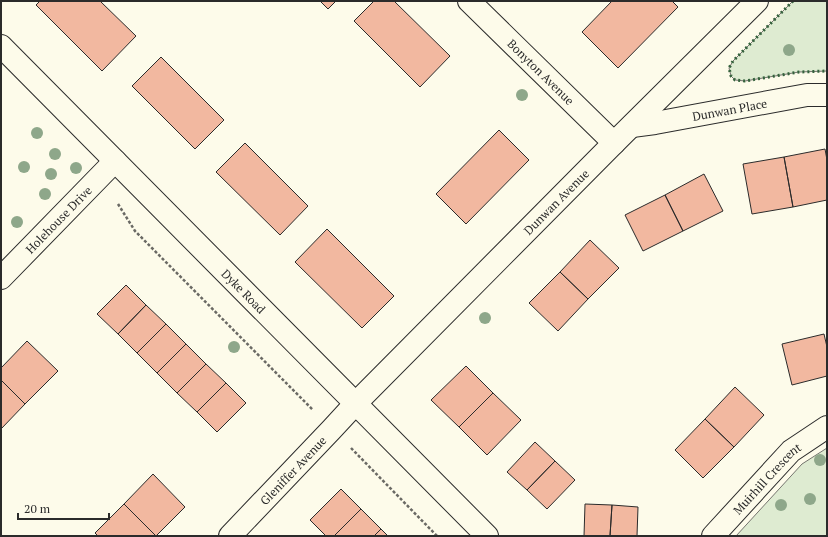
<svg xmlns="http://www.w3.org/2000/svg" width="828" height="537" viewBox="0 0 828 537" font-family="'PT Serif',serif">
  <rect width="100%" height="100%" fill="#fdfbea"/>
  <path fill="#deebd1" stroke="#74746e" d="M793,1H827V71L799,72L745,81L735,80L731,76L729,68L733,61Z
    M827,448V536H736L802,464Z"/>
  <path fill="#f2b8a0" stroke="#2b2b2b" d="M40,1H100L136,36L102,71L36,5Z
    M320,1H336L328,9Z
    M374,1H394L450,56L420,87L354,21Z
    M612,1H672L678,7L618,68L582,32Z
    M161,57L224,120L195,149L132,86Z
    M499,130L529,160L466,224L436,194Z
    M245,143L308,206L280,235L216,172Z
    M825,149L827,160V200L793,207L784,157Z
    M784,157L793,207L752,214L743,164Z
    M704,174L723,211L683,231L665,195Z
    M665,195L683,231L643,251L625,215Z
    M327,229L394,296L362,328L295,262Z
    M590,240L619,268L588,299L560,272Z
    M560,272L588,299L558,331L529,303Z
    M126,285L146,305L118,334L97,314Z
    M146,305L166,324L137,353L118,334Z
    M166,324L186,344L157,373L137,353Z
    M824,334L827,347V376L792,385L782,344Z
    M27,341L58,371L25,404L1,380V368Z
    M186,344L206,364L177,393L157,373Z
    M206,364L226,383L197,412L177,393Z
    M466,366L493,393L459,427L431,400Z
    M1,380L25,404L1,429Z
    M226,383L246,403L217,432L197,412Z
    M735,387L764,415L734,447L705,419Z
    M493,393L521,420L487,455L459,427Z
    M705,419L734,447L703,478L675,450Z
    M535,442L555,461L527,490L507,472Z
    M555,461L575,480L547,509L527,490Z
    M153,474L185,507L156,536L124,504Z
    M341,489L361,509L334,536H326L310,520Z
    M124,504L156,536H98L95,533Z
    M585,504L612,505L610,536H584Z
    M612,505L638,507L637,536H610Z
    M361,509L381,529L374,536H334Z
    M381,529L388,536H374Z"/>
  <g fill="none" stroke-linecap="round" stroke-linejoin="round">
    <g stroke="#2b2b2b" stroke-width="24">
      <g id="minor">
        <path id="s1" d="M469,1L614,143"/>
        <path id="s2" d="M1,46L487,536"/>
        <path id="s3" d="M632,126L655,123L807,95H827"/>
        <path id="s4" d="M1,278L115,161"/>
        <path id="s5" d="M230,536L332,429L356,403L614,143L757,1"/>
        <path id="s6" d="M713,536L791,451L827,427"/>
      </g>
    </g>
    <path stroke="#6a6964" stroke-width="2.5" stroke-dasharray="3 2" stroke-linecap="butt" d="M118,204L135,231L313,410
      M351,448L437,536"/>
    <use href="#minor" stroke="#fdfbea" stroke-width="22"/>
    <path stroke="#34623c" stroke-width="3" stroke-dasharray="2 3" stroke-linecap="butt" d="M793,1L733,61L729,68L731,76L735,80L745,81L799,72L827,71"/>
  </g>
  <g fill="#8ea78a">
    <circle cx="789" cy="50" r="6"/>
    <circle cx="522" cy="95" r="6"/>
    <circle cx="37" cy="133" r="6"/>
    <circle cx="55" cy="154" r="6"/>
    <circle cx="24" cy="167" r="6"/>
    <circle cx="76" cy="168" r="6"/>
    <circle cx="51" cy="174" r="6"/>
    <circle cx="45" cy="194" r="6"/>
    <circle cx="17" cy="222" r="6"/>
    <circle cx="485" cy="318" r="6"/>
    <circle cx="234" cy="347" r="6"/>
    <circle cx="820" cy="460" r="6"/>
    <circle cx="810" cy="499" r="6"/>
    <circle cx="781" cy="505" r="6"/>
  </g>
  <g text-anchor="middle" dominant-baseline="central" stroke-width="3" stroke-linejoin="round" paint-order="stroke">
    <g font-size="12" fill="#2b2b2b" stroke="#fdfbea">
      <text stroke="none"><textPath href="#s1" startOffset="101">Bonyton Avenue</textPath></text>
      <text stroke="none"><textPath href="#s3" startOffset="99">Dunwan Place</textPath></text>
      <text stroke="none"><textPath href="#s5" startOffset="467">Dunwan Avenue</textPath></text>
      <text stroke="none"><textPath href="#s4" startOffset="82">Holehouse Drive</textPath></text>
      <text stroke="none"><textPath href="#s2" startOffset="345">Dyke Road</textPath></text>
      <text stroke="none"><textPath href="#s5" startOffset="91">Gleniffer Avenue</textPath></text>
      <text stroke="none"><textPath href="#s6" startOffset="79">Muirhill Crescent</textPath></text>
    </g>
  </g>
  <rect width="828" height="537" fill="none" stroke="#2b2b2b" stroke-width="4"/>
  <path d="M18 513v6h91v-6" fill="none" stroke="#2b2b2b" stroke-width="2"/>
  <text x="24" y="513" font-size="12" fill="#2b2b2b" stroke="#fdfbea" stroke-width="3" paint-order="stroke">20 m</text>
</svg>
